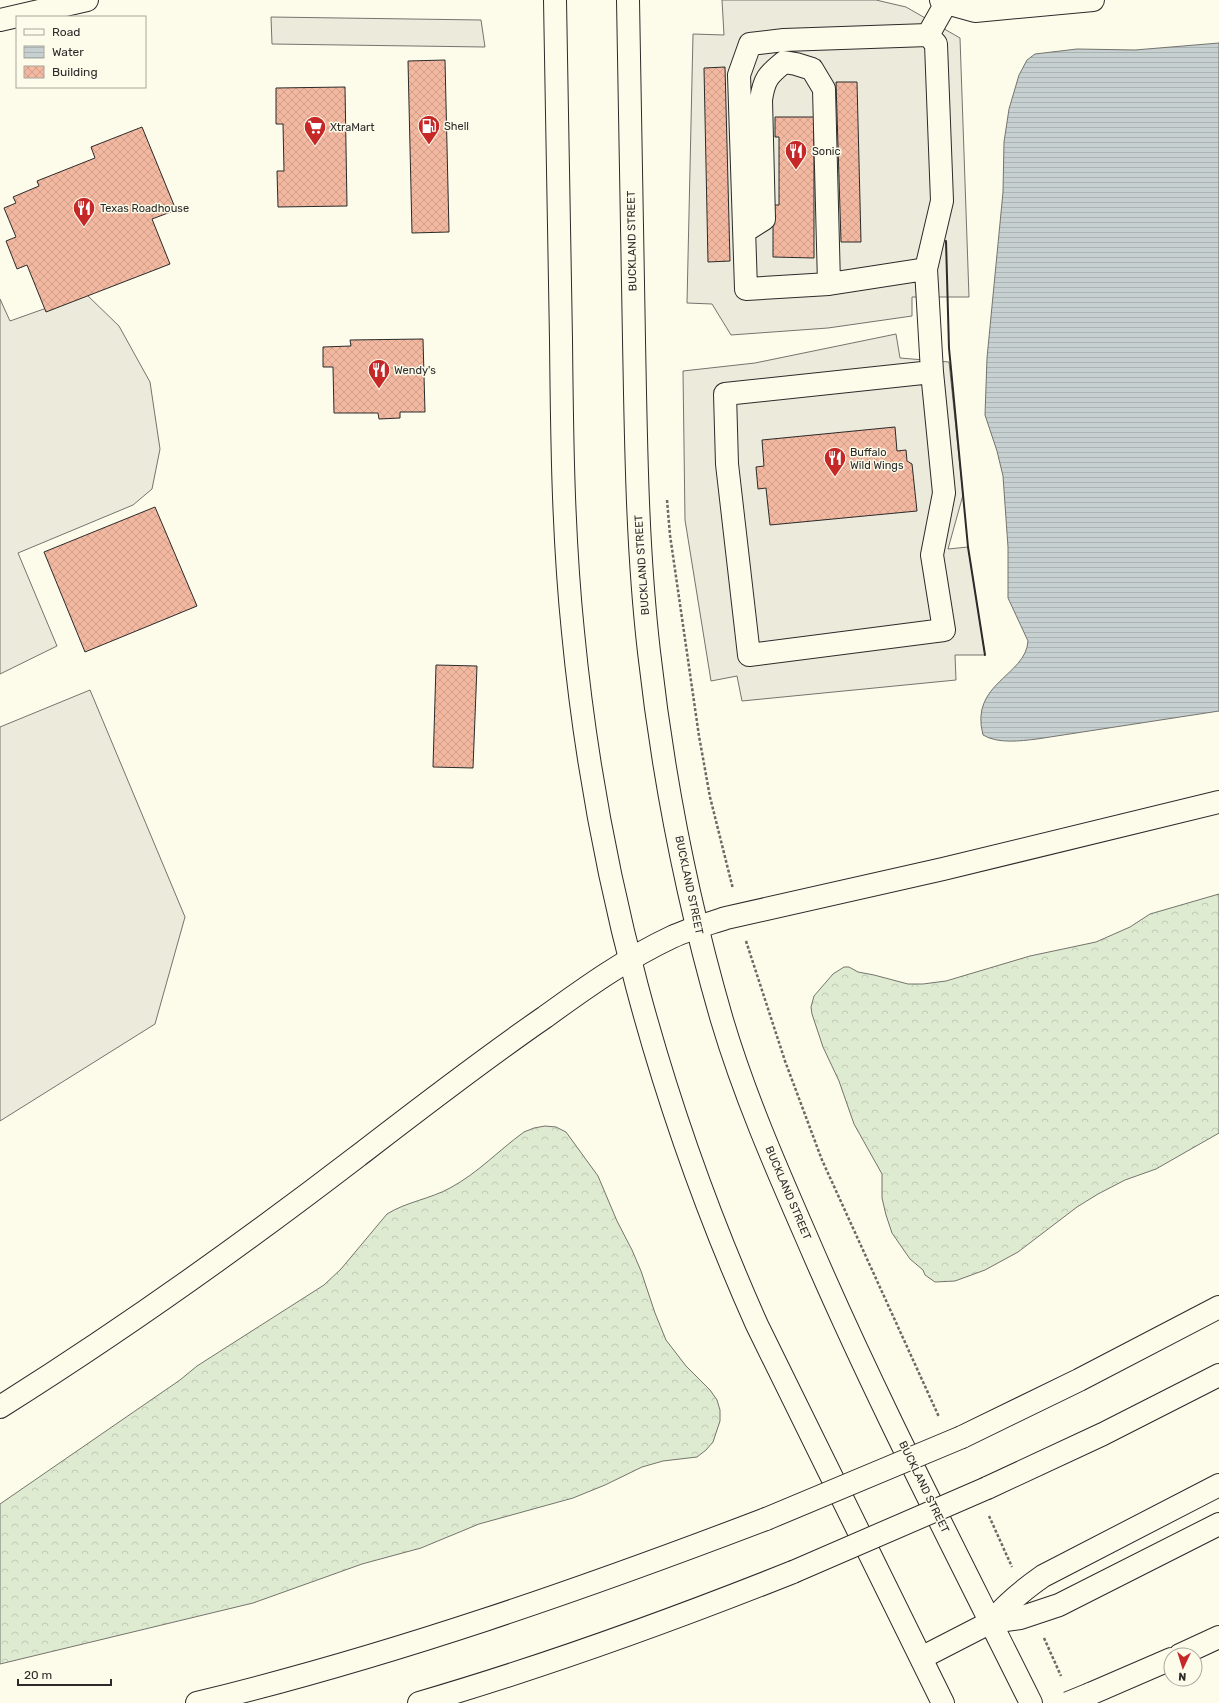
<svg xmlns="http://www.w3.org/2000/svg" width="1219" height="1703" viewBox="0 0 1219 1703" font-family="Rubik,sans-serif">
  <defs>
    <pattern id="forest-crowns" width="20" height="18" patternUnits="userSpaceOnUse"><rect width="20" height="18" fill="#deebd1"/><path d="M2 6a3 3 0 1 1 6 0M12 15a3 3 0 1 1 6 0" fill="none" stroke="#bfcab4"/></pattern>
    <pattern id="water-rules" width="6" height="5" patternUnits="userSpaceOnUse"><rect width="6" height="5" fill="#c7d0d0"/><path d="M0 2.5h6" fill="none" stroke="#abb3b3"/></pattern>
    <pattern id="building-cross-hatch" width="8" height="8" patternUnits="userSpaceOnUse"><rect width="8" height="8" fill="#f2b8a0"/><path d="M0 0l8 8M0 8l8-8" fill="none" stroke="#d09e8a"/></pattern>
  </defs>
  <rect width="100%" height="100%" fill="#fdfbea"/>
  <path fill="url(#forest-crowns)" stroke="#74746e" d="M1219,894V1133L1156,1169L1125,1180L1098,1194L1077,1207L1018,1252L985,1270L955,1281L935,1282L925,1275L923,1270L910,1259L892,1233L886,1215L882,1198V1174L854,1124L839,1081L823,1047L812,1014L811,1007L814,996L833,974L844,967H849L858,972L874,975L908,984H923L946,981L1030,956L1096,942L1130,927L1150,914Z
    M545,1126L556,1127L566,1132L598,1176L617,1221L632,1250L641,1271L655,1313L666,1340L686,1366L710,1390L717,1400L720,1410V1421L713,1442L706,1450L697,1457L663,1461L642,1467L605,1485L573,1498L479,1524L421,1548L362,1564L253,1603L0,1664V1504L180,1380L197,1366L324,1285L341,1269L387,1214C406,1202 430,1199 450,1188C478,1173 499,1150 524,1132L534,1128Z"/>
  <path fill="#eceadb" stroke="#74746e" d="M722,0H876L906,7L960,38L969,297H912V316L828,328L731,335L712,304L687,303L693,34L724,35Z
    M271,17L481,20L485,47L272,44Z
    M86,294L119,326L150,382L160,449L152,489L133,505L18,553L57,646L0,674V299L10,321Z
    M896,334L900,358L949,362L963,495L948,549L968,547L985,655H955L956,680L742,701L737,676L711,681L685,520L683,371L755,363Z
    M90,690L185,917L155,1024L0,1121V727Z"/>
  <path fill="url(#water-rules)" stroke="#74746e" d="M1219,43V711L1037,739C1020,741 998,744 983,735C969,683 1026,676 1028,641L1008,598V547L1003,476L997,451L985,415L987,358L1003,192L1004,142L1009,109L1019,75L1027,60L1035,54L1077,49L1135,50Z"/>
  <path fill="url(#building-cross-hatch)" stroke="#2b2b2b" d="M445,60L449,232L412,233L408,61Z
    M725,67L730,261L708,262L704,68Z
    M836,82H857L861,242H841Z
    M345,87L347,206L278,207L277,171H284L283,124H276V88Z
    M775,117H814V258L773,257V205H779V137H775Z
    M142,127L176,210L152,219L170,264L46,312L27,265L17,269L6,241L16,237L4,208L16,203L13,197L39,186L37,181L95,158L91,147Z
    M423,339L425,412H400V418L379,419L378,413H334L333,367H323V347L351,346L350,340Z
    M895,427L897,451L906,450L907,461L912,464L917,511L770,525L766,488L758,489L756,467L764,466L762,440Z
    M155,507L197,606L85,652L44,552Z
    M436,665L477,666L473,768L433,767Z"/>
  <g fill="none" stroke-linecap="round" stroke-linejoin="round">
    <g stroke="#2b2b2b" stroke-width="24">
      <path id="minor" d="M941,0L946,3L975,11L1093,0
        M0,20L87,0
        M928,35L936,44L942,201L926,269L829,284L746,289L739,75L750,44L784,40Z
        M928,35L946,3
        M745,231L764,219L761,100C764,79 768,75 784,62L796,64L812,69L824,89L829,284
        M926,269L932,372
        M932,372L944,493L932,555L944,630L749,655L727,464L725,394Z"/>
    </g>
    <g stroke="#2b2b2b" stroke-width="24">
      <path id="major" d="M555,0C557,113 559,227 561,340C562,437 563,535 573,632C596,871 659,1106 757,1325L943,1703
        M628,0C630,113 632,226 634,340C636,444 637,548 649,652C663,776 687,900 722,1020C744,1094 775,1165 806,1236C874,1395 954,1548 1031,1703
        M921,1658L991,1622"/>
    </g>
    <g stroke="#2b2b2b" stroke-width="24">
      <path id="highway" d="M0,1407C124,1329 242,1245 358,1156C419,1109 481,1061 545,1017C585,988 627,958 672,937C689,929 708,924 726,918L943,869L1219,802
        M962,1437L1079,1380L1219,1307
        M987,1488L1103,1434L1219,1375
        M991,1622C1006,1604 1023,1590 1043,1576L1219,1485
        M991,1622L1020,1618L1059,1605L1219,1524
        M1180,1655L1219,1637
        M1090,1694L1171,1659
        M197,1703C391,1656 580,1590 766,1519
        M419,1703C546,1666 670,1621 793,1572"/>
    </g>
    <path stroke="#6a6964" stroke-width="2.5" stroke-dasharray="3 2" stroke-linecap="butt" d="M667,500L670,535L699,736L710,797L733,889
      M746,941L785,1061L822,1160L939,1417
      M989,1516L1012,1567
      M1044,1638L1061,1676"/>
    <use href="#minor" stroke="#fdfbea" stroke-width="22"/>
    <use href="#major" stroke="#fdfbea" stroke-width="22"/>
    <use href="#highway" stroke="#fdfbea" stroke-width="22"/>
    <g stroke="#2b2b2b" stroke-width="24" stroke-linecap="butt">
      <path id="highway-bridge" d="M766,1519L962,1437
        M793,1572L987,1488
        M1068,1703L1090,1694"/>
    </g>
    <use href="#highway-bridge" stroke="#fdfbea" stroke-width="22"/>
    <path stroke="#2b2b2b" stroke-width="2" d="M946,241L949,348L968,547L985,655"/>
  </g>
  <defs>
    <g id="fuel-pin" transform="scale(1.15)"><path d="M0 17L-7.5 6A9.5 9.5 0 1 1 7.5 6Z" fill="#c62828" stroke="#fdfbea"/><path d="M-5.5-6h7V0h2V4h1.3V-2.5L3-4.5l.8-.8L6-3V5H2.5V1h-1V6h-7ZM-4.2-4.7v3.2H.2V-4.7Z" fill="#fff"/></g>
    <g id="supermarket-pin" transform="scale(1.15)"><path d="M0 17L-7.5 6A9.5 9.5 0 1 1 7.5 6Z" fill="#c62828" stroke="#fdfbea"/><path d="M-6-5.5h2.5l.6 2H6L4.5 2H-2.5L-4.4-4H-6ZM-1.5 3.2a1.3 1.3 0 1 0 .1 0ZM3 3.2a1.3 1.3 0 1 0 .1 0Z" fill="#fff"/></g>
    <g id="restaurant-pin" transform="scale(1.15)"><path d="M0 17L-7.5 6A9.5 9.5 0 1 1 7.5 6Z" fill="#c62828" stroke="#fdfbea"/><path d="M-5-6h1v4h1v-4h1v4h1v-4h1v5L-1.5 .5V6h-2V.5L-5-1ZM5-6V6H3V1.5H1.5Q1.5-4 5-6Z" fill="#fff"/></g>
  </defs>
  <g fill-rule="evenodd">
    <use href="#fuel-pin" x="429" y="126"/>
    <use href="#supermarket-pin" x="315" y="127"/>
    <use href="#restaurant-pin" x="796" y="151"/>
    <use href="#restaurant-pin" x="84" y="208"/>
    <use href="#restaurant-pin" x="379" y="370"/>
    <use href="#restaurant-pin" x="835" y="458"/>
  </g>
  <g text-anchor="middle" dominant-baseline="central" stroke-width="3" stroke-linejoin="round" paint-order="stroke">
    <g font-size="11" fill="#2b2b2b" stroke="#fdfbea" text-anchor="start">
      <text x="444" y="126">Shell</text>
      <text x="330" y="127">XtraMart</text>
      <text x="812" y="151">Sonic</text>
      <text x="100" y="208">Texas Roadhouse</text>
      <text x="394" y="370">Wendy's</text>
      <text x="850" y="452">Buffalo<tspan x="850" dy="13">Wild Wings</tspan></text>
    </g>
    <g font-size="11" fill="#2b2b2b" stroke="#fdfbea">
      <text transform="translate(632 241) rotate(-91)">BUCKLAND STREET</text>
      <text transform="translate(642 565) rotate(-94)">BUCKLAND STREET</text>
      <text transform="translate(689 885) rotate(78)">BUCKLAND STREET</text>
      <text transform="translate(788 1193) rotate(67)">BUCKLAND STREET</text>
      <text transform="translate(924 1487) rotate(64)">BUCKLAND STREET</text>
    </g>
  </g>
  <rect x="16" y="16" width="130" height="72" fill="#fdfbea" stroke="#a9a89e"/>
  <rect x="24" y="29" width="20" height="6" fill="#fdfbea" stroke="#a9a89e"/>
  <text x="52" y="36" font-size="12" fill="#2b2b2b">Road</text>
  <rect x="24" y="46" width="20" height="12" fill="url(#water-rules)" stroke="#a9a89e"/>
  <text x="52" y="56" font-size="12" fill="#2b2b2b">Water</text>
  <rect x="24" y="66" width="20" height="12" fill="url(#building-cross-hatch)" stroke="#a9a89e"/>
  <text x="52" y="76" font-size="12" fill="#2b2b2b">Building</text>
  <g transform="translate(1183 1667) rotate(184)"><circle r="19" fill="#fdfbea" stroke="#a9a89e"/>
  <path d="M0-3L7 15L0 10L-7 15Z" fill="#c62828"/>
  <text y="-6" font-size="11" font-weight="bold" text-anchor="middle" fill="#2b2b2b">N</text>
  </g>
  <path d="M18 1679v6h93v-6" fill="none" stroke="#2b2b2b" stroke-width="2"/>
  <text x="24" y="1679" font-size="12" fill="#2b2b2b" stroke="#fdfbea" stroke-width="3" paint-order="stroke">20 m</text>
</svg>
